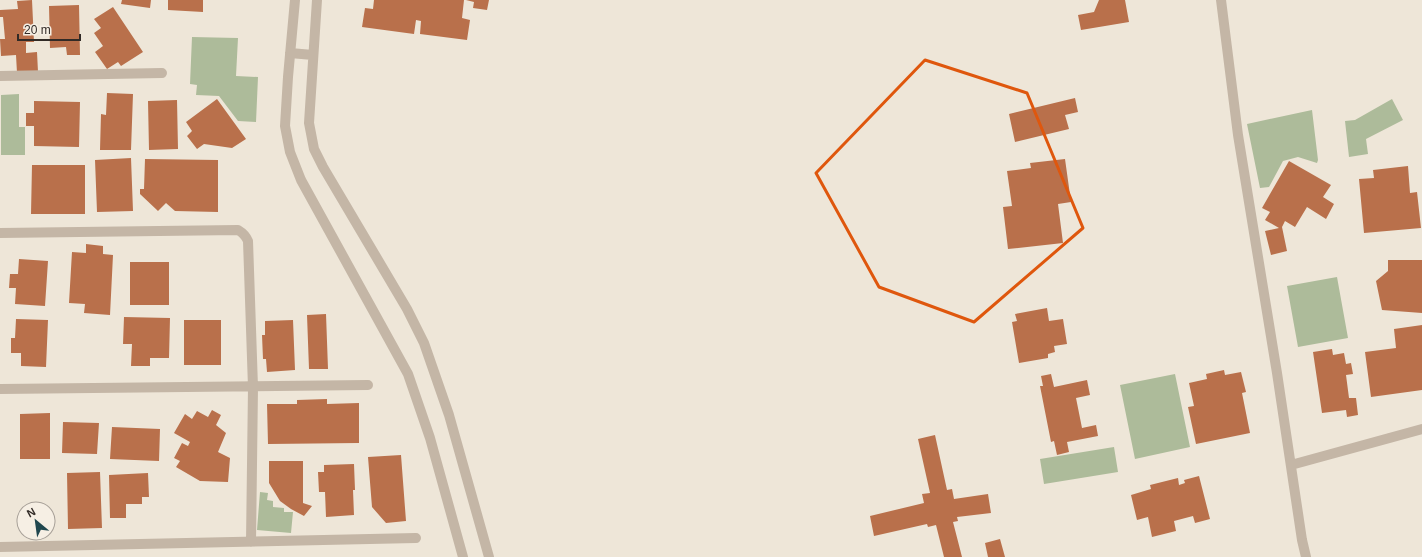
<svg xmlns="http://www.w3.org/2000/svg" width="1422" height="557" viewBox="0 0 1422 557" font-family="Arial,sans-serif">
  <rect width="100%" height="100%" fill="#eee6d8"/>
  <path fill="#adbb9a" d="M192,37L238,38L236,76L258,77L256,122L238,121L219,96L196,95L197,85L190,84Z
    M19,94V127H25V155H1V95Z
    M1392,99L1403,120L1366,139L1368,154L1349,157L1345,121L1355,120Z
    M1312,110L1318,160L1317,163L1298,157L1283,161L1269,187L1260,188L1247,124Z
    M1337,277L1348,338L1298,347L1287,286Z
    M1175,374L1190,447L1135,459L1120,385Z
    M1114,447L1118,472L1044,484L1040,459Z
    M260,492L268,493L267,500L273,501V507L284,508V512H293L291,533L257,530Z"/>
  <path fill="#b9704b" d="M32,0L34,42H26V53L37,52L38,72L17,73L16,55L1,56L0,39H5L3,17H0V10L18,9L17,1Z
    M122,0H151L150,8L121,4Z
    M168,0H203V12L168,10Z
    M374,0H464L462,18L470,20L467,40L420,34L421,21L416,20L414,34L362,27L365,8L373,9Z
    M466,0H489L487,10L473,8L474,2Z
    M1099,0H1125L1129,22L1081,30L1078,15L1094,12Z
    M79,5L80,55H67L66,47L50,48L49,6Z
    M113,7L143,52L121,66L118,62L107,69L95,52L103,46L94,33L101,28L94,19Z
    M107,93L133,94L131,150H100L101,114L106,115Z
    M1075,98L1078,112L1065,115L1069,129L1015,142L1009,114Z
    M217,99L246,139L232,148L204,144L197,149L187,136L192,131L186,122Z
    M177,100L178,149L149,150L148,101Z
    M34,101L80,102L79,147L34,146V126H26V113H34Z
    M131,158L133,211L97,212L95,160Z
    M145,159L218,160V212L175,211L166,203L158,211L140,194V189H144Z
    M1065,159L1071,202L1058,204L1063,243L1008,249L1003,207L1012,206L1007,171L1031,168L1030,163Z
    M1289,161L1331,185L1323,197L1334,204L1326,219L1307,207L1295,227L1285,221L1282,227L1287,251L1271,255L1265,231L1279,228L1265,220L1270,212L1262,208Z
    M32,165H85V214H31Z
    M1408,166L1410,193L1417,192L1421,228L1364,233L1359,179L1374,178L1373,170Z
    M86,244L103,246V254L113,255L110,315L84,313L85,304L69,303L72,252L86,253Z
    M19,259L48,261L45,306L15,304L16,288H9L10,274H18Z
    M1388,260H1422V313L1382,310L1376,281L1388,271Z
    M130,262H169V305H130Z
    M1047,308L1049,321L1063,319L1067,344L1054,346L1055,352L1048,354V358L1019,363L1012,322L1017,321L1015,314Z
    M326,314L328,369H309L307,315Z
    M124,317L170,318L169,358H150V366H131L132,344H123Z
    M16,319L48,320L46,367L21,366V353H11V338H15Z
    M184,320H221V365H184Z
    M293,320L295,370L267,372L266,359H263L262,335H265V321Z
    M1422,325V390L1371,397L1365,352L1396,348L1394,329Z
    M1332,349L1333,355L1344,353L1346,364L1351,363L1353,374L1346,375L1349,398H1356L1358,415L1347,417L1346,410L1322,413L1313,352Z
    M1224,370L1225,375L1241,372L1246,392L1242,393L1250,433L1196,444L1188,407L1194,406L1189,383L1207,379L1206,374Z
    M1051,374L1054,387L1087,380L1090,395L1076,398L1082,428L1096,425L1098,436L1067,442L1069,452L1057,455L1054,441L1051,442L1040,386H1043L1041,376Z
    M327,399V404L359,403V443L268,444L267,404H297V400Z
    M212,410L221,415L216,425L226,433L218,452L230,458L228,482L200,481L176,467L180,461L174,458L182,443L188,446L190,442L174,433L185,414L192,419L197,411L208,417Z
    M50,413V459H20V414Z
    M63,422L99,423L97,454L62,453Z
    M112,427L160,429L159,461L110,459Z
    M935,435L947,490L952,489L954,499L988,494L991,513L957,517L958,521L953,522L962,557H944L936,525L928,527L927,524L874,536L870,516L924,503L922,494L930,493L918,439Z
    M401,455L406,521L386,523L372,507L368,457Z
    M269,461H303V503L312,506L304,516L291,509L280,501L269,483Z
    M354,464L355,490H353L354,515L326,517L325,492H319L318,472H324V465Z
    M100,472L102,528L68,529L67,473Z
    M148,473L149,497H142V504H126V518H110L109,475Z
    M1199,476L1210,519L1195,523L1193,516L1174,521L1176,531L1152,537L1148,517L1137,520L1131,495L1151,489L1150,485L1178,478L1179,485L1185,483L1184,480Z
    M1000,539L1005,557H988L985,543Z"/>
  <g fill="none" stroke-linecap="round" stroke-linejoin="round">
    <path stroke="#c4b6a6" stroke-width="10" d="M295,0L288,77L285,126L290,152L301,180L408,374L430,438L463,557
      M317,0L309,123L314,149L323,167L407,309L424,343L449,415L489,557
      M1221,0L1238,135L1277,373L1302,540L1306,557
      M290,53L313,55
      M0,76L162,73
      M0,233L238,230C243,233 246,236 248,241L253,387L251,542
      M0,389L368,385
      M1291,465L1422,429
      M0,547L416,538"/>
  </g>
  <path fill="none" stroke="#df570d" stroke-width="3" stroke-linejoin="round" d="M925,60L1027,93L1083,228L974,322L879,287L816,173Z"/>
  <g transform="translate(36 521) rotate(331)"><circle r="19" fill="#f6efe4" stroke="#a7a098"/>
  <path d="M0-3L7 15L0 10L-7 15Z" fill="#20474e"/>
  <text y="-6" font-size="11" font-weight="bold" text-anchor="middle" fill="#312a26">N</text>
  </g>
  <path d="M18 34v6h62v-6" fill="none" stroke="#312a26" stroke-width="2"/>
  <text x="24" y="34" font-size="12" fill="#312a26" stroke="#f6efe4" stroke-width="3" paint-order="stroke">20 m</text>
</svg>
